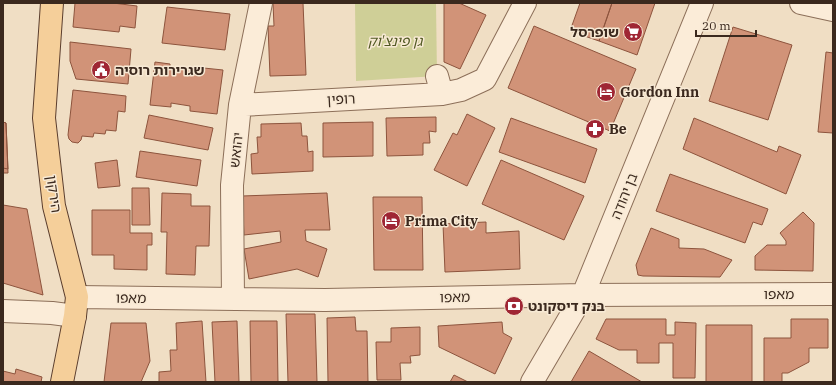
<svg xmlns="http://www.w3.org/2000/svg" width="836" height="385" viewBox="0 0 836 385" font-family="'IBM Plex Serif','Noto Sans Hebrew',serif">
  <rect width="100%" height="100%" fill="#f0dec4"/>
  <path fill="#cfcf97" d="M355,3H436L437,76L356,81Z"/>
  <path fill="#d19378" stroke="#8d543d" d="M75,3H113L137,6L135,28L120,26L119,32L73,27Z
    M273,3H303L306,75L270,76L268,26H274Z
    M444,3H459L486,15L460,69L444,62Z
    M580,3H612L599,41L570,31Z
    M612,3H655L637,55L599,41Z
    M167,7L230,14L225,50L162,43Z
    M534,26L636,69L610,131L508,88Z
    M733,27L792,45L768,120L709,101Z
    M70,42L131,49L128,84L76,79L70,61Z
    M826,52L833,53V133L818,132Z
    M155,62L170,64V67L194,70V67L223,70L217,114L190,111V106L171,103V107L150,105Z
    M73,90L126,96L125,112L118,111L116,131L106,130L105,134L94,133L93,137L82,136L81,140L78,143L72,142L69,139L68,135Z
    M467,114L495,128L467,186L434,170L453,133L457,135Z
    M149,115L213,128L208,150L144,138Z
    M436,117V132L429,131L430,143H423V155L387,156L386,118Z
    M511,118L597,149L585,183L499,152Z
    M694,118L777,152L779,146L801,155L786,194L683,149Z
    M3,122L6,123L8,169L3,168Z
    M3,122L6,123L8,173H3Z
    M373,122V156L323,157V123Z
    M301,123L302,136H307L308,152L313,151V171L252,174L251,154L258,153L257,137H261V124Z
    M140,151L201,160L197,186L136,177Z
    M117,160L120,186L98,188L95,163Z
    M501,160L584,196L564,240L482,204Z
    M670,174L768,209L762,225L753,222L745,243L656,211Z
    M132,188H149L150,225H132Z
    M162,193L191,194V206H210L209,246H196L195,275L166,274L167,232H161Z
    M327,193L330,230H305L306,241L327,249L318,277L297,269L249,279L244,249L281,242L280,231L244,235L242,196Z
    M373,197H422L423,270H374Z
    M3,205L27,209L43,295L3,283Z
    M92,210H130V233H152V245H147V270L114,269V255H92Z
    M803,212L814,223L813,271L755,270V256L767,245H786V241L780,233Z
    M486,222V233L519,231L520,269L445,272L443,224Z
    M651,228L679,239V248L704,249L732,260L720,277L643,276L638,275L636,265Z
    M286,314H315L317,382H288Z
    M355,317L356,331H367L368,382H328L327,318Z
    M606,319H666V335H675V322L696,323L695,378H673V343H659V363H637V350H619L596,339Z
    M791,319H828V348H809V362L788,373H782V382H764V338H791Z
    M202,321L206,382H159V372L171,371L170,350H177L176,323Z
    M237,321L239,382H215L212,322Z
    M250,321H277L278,382H251Z
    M502,322L503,333L512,338L495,374L439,347L438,326Z
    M111,323H146L150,361L141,382H104Z
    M706,325H752V382H706Z
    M420,327V355L410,356L411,363H400L401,380H377L376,342H391V328Z
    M589,351L642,382H571Z
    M16,369L42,377L41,382H3V371L15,374Z
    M454,375L468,382H450Z"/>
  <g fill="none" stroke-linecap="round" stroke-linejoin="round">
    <g stroke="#8c6f59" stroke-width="24">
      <path id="minor" d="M801,3L833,10
        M437,76L442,94
        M240,105L442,94L461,90L485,79L525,3
        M77,297L325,300L583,295L833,294
        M233,299L232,185L240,105L261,3
        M3,311L52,313L75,316
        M532,382L583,295L702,3"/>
    </g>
    <g stroke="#5a3d2d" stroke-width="24">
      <path id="major" d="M52,3L44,118L54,206L77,297L75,316L62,382"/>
    </g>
    <use href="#minor" stroke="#fbecd8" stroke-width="22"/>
    <use href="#major" stroke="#f5cf9a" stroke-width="22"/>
  </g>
  <defs>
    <g id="supermarket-disc" transform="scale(1)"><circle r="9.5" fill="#9f2634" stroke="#f7e9d4"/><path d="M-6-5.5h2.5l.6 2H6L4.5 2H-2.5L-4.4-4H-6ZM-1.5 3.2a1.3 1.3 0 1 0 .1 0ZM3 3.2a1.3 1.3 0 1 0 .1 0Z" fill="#fff"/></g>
    <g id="civic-disc" transform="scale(1)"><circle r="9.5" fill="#9f2634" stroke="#f7e9d4"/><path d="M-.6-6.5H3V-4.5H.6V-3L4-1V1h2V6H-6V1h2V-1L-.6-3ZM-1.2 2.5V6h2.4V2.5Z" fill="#fff"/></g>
    <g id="hotel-disc" transform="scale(1)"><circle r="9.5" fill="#9f2634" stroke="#f7e9d4"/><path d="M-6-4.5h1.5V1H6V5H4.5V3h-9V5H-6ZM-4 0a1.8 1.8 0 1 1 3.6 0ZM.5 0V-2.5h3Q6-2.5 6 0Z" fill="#fff"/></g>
    <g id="pharmacy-disc" transform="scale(1)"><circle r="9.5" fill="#9f2634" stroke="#f7e9d4"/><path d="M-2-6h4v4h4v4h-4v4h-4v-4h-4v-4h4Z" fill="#fff"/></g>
    <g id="bank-disc" transform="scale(1)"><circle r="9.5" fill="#9f2634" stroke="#f7e9d4"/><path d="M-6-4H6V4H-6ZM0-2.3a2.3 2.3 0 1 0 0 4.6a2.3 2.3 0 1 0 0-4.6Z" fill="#fff"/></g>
  </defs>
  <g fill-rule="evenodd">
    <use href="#supermarket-disc" x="633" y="32"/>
    <use href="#civic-disc" x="101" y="70"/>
    <use href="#hotel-disc" x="606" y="92"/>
    <use href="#pharmacy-disc" x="595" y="129"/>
    <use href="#hotel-disc" x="391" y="221"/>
    <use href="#bank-disc" x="514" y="306"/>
  </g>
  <g text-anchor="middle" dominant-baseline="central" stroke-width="3" stroke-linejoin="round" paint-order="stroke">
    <g font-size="14" font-weight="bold" fill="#3b291e" stroke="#f7e9d4" text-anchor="start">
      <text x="619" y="32" text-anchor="end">שופרסל</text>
      <text x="115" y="70">שגרירות רוסיה</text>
      <text x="620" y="92">Gordon Inn</text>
      <text x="609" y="129">Be</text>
      <text x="405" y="221">Prima City</text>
      <text x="528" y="306">בנק דיסקונט</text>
    </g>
    <g font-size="14" font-style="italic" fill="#515923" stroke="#f7e9d4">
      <text x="395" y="41">גן פינצ'וק</text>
    </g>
    <g font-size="14" fill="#3b291e" stroke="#f7e9d4">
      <text transform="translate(341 99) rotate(-3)">רופין</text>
      <text transform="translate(236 150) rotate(-84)">יהואש</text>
      <text transform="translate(54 194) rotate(82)">הירקון</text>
      <text transform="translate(624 196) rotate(-68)">בן יהודה</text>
      <text x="779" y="294">מאפו</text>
      <text transform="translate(455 297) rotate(-1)">מאפו</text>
      <text transform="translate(131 298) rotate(1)">מאפו</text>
    </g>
  </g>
  <rect width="836" height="385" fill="none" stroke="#3b291e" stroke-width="8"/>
  <path d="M696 30v6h60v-6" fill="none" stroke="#3b291e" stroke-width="2"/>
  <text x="702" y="30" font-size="12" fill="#3b291e" stroke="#f7e9d4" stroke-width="3" paint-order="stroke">20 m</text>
</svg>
